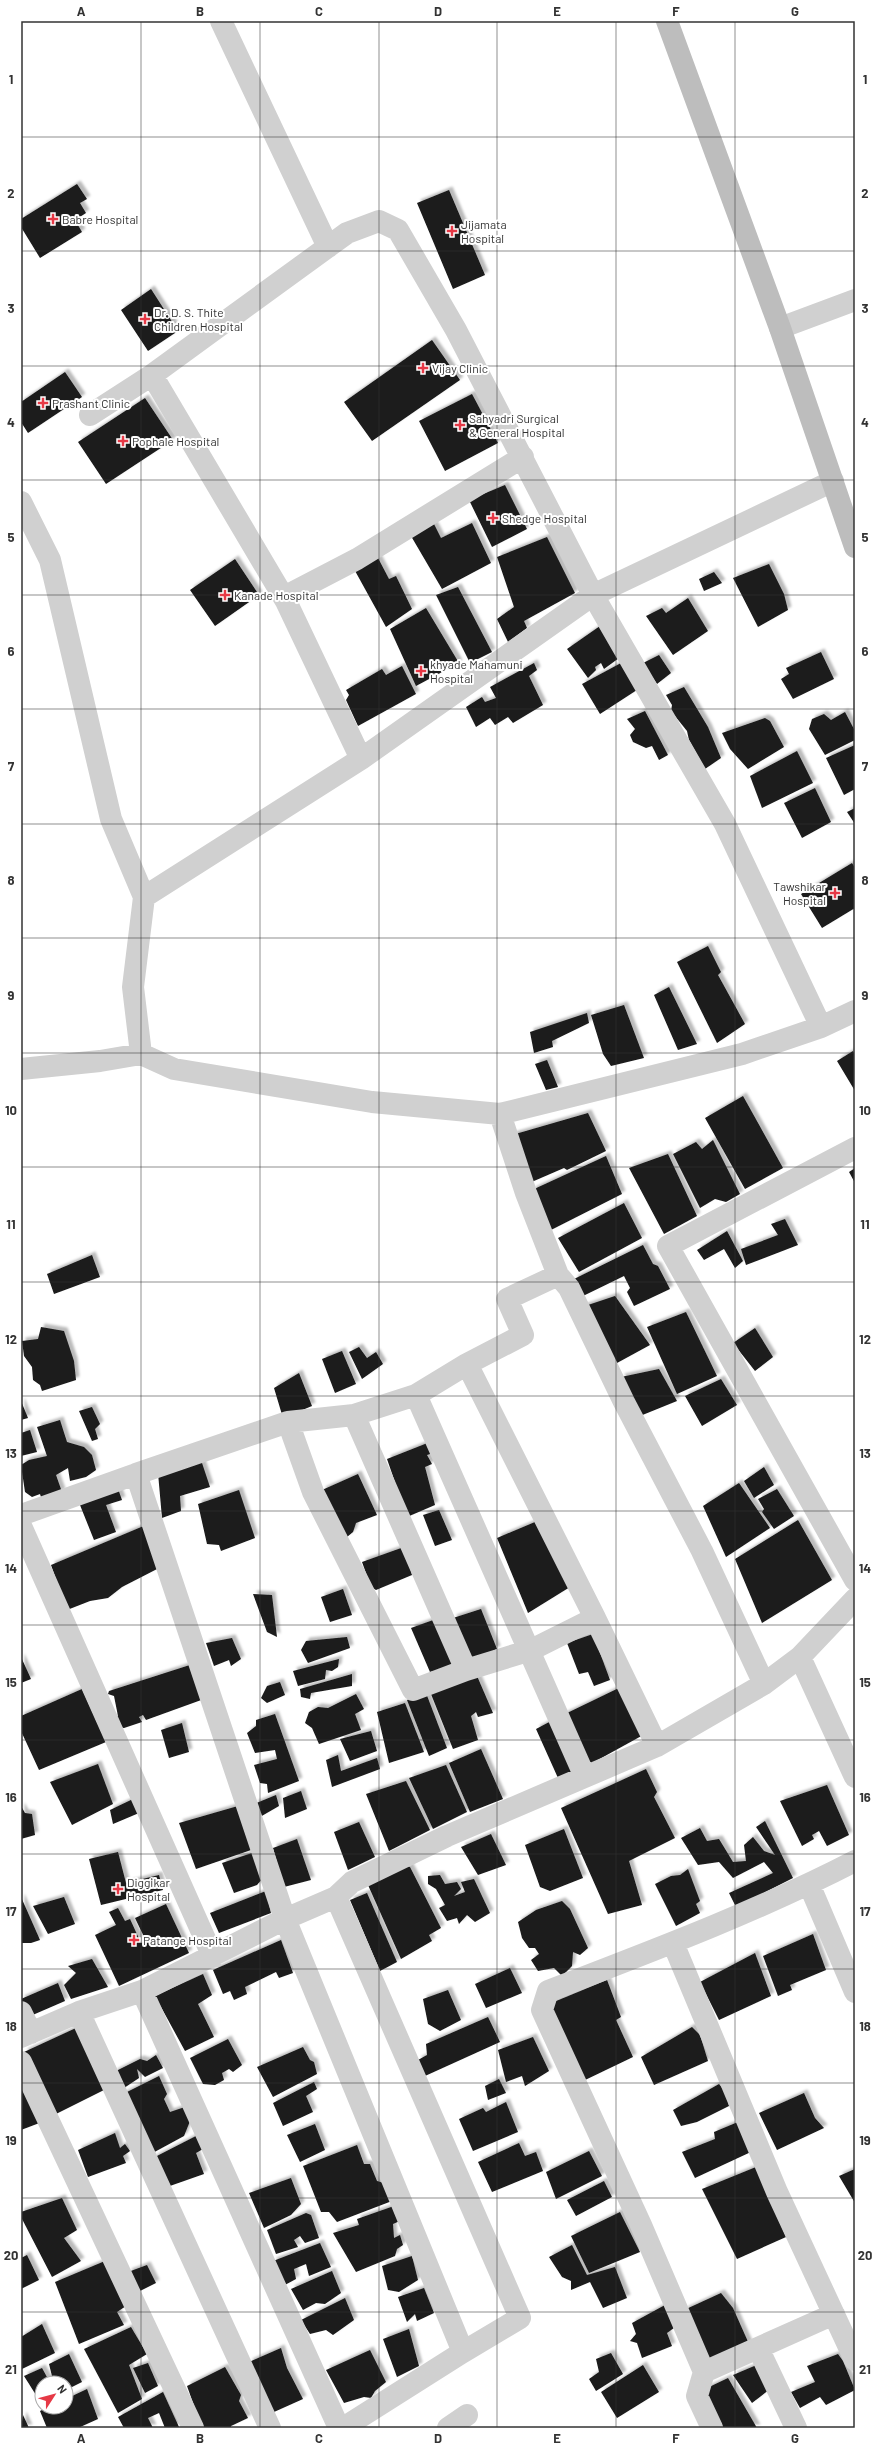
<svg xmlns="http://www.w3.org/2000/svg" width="876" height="2449" viewBox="0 0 876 2449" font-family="Barlow,sans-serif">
  <defs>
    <filter id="shadow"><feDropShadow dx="3.5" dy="-3.5" stdDeviation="1" flood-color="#0004"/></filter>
  </defs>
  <rect width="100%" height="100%" fill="#fff"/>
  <path fill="#1a1a1a" filter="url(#shadow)" d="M77,184L87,199L80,203L86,213L75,220L82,232L40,258L21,227V219Z
    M449,190L485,275L453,289L417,203Z
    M151,289L178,331L148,351L121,310Z
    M432,340L460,380L372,441L344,402Z
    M65,372L82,397L28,433L21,422V402Z
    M472,394L498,443L445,471L419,421Z
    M145,398L173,440L106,484L78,442Z
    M505,485L527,529L492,547L469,500Z
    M472,523L491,563L442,589L411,536L434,524L441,538Z
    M547,537L575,593L524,621L527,628L508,642L497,619L514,607L497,557Z
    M378,558L389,579L396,576L412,609L386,627L354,569Z
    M235,559L259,595L215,626L190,590Z
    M769,564L784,594L788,610L758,627L733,578Z
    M714,572L722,583L704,591L699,579Z
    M458,587L492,652L470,663L436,595Z
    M688,598L708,631L673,655L646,616L662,608L666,613Z
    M426,608L459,663L416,686L390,629Z
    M600,626L619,658L604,669L601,663L595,667L596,670L588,678L567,649Z
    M821,652L834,679L793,699L781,679L789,674L786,668Z
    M659,655L671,673L657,684L643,663Z
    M534,663L537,670L529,676L543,705L513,723L508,717L495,725L490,718L476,727L466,707L482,697L485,702L496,698L490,687Z
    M621,663L640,688L600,714L582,684Z
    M402,666L416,694L358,726L346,700L349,695L346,690L382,669L386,675Z
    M684,687L708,727L721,758L705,769L689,740L687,731L671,711L672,705L666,695Z
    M645,711L668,755L659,760L652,746L646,748L633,742L630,735L635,729L627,719Z
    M845,712L855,731V740L825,755L809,729L812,719L824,714L831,720Z
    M765,718L770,721L784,747L748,769L730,749L722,733Z
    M855,745V789L844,795L826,758Z
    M797,751L813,783L762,808L750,776Z
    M815,788L831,822L802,838L784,803Z
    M855,808V824L847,812Z
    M852,863L855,868V908L822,928L801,894Z
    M708,946L721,972L718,975L745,1024L717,1043L677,962Z
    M669,987L697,1044L678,1050L654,995Z
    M624,1005L644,1058L611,1066L603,1054L591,1015Z
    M587,1013L589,1023L552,1041L553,1047L534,1053L530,1032Z
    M853,1051L855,1055V1091L837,1061Z
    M547,1060L558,1087L546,1090L535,1064Z
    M743,1096L783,1168L745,1189L705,1118Z
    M588,1113L606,1151L567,1170L564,1168L527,1184L512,1135Z
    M713,1140L740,1194L726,1202L715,1199L700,1208L673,1154L696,1142L702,1149Z
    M668,1154L697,1216L664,1234L629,1168Z
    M606,1156L622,1194L551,1230L532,1190Z
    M855,1168V1183L849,1172Z
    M624,1203L642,1238L579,1272L558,1238Z
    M785,1219L798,1245L746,1265L741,1249L778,1235L771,1224Z
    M727,1231L743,1261L735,1268L724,1249L704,1260L697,1250Z
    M643,1245L653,1264L658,1266L670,1289L634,1306L627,1292L630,1288L624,1276L583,1296L574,1279Z
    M92,1255L100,1277L54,1294L47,1274Z
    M615,1296L650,1345L617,1363L582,1307Z
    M686,1312L717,1376L677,1394L647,1327Z
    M41,1327L64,1331L74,1361L76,1380L42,1391L40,1385L33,1380L32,1367L24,1356L22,1341L38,1339Z
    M755,1328L773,1357L755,1371L733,1343Z
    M359,1347L367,1358L376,1352L383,1364L362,1379L349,1352Z
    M342,1351L356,1384L335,1393L322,1359Z
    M659,1369L677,1401L640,1416L621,1377Z
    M299,1373L312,1406L283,1418L274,1388Z
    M721,1379L737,1405L702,1426L685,1396Z
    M21,1401L28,1418L21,1420Z
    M92,1407L100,1424L95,1429L98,1439L92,1441L79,1411Z
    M60,1420L67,1442L84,1447L92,1455L96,1470L86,1477L70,1481L68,1468L56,1475L62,1492L42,1500L40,1494L32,1497L25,1492L21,1465L29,1460L47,1456L37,1427Z
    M30,1430L37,1452L21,1456V1433Z
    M430,1442L436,1452L427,1455L432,1464L425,1467L435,1505L407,1517L387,1459Z
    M201,1460L210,1487L180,1496L181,1511L162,1518L158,1473Z
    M764,1467L774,1485L754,1498L744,1481Z
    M358,1474L377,1515L356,1523L353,1532L347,1537L322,1490Z
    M739,1483L770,1528L726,1557L703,1506Z
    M117,1486L122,1500L106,1505L116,1532L94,1540L78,1500Z
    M777,1489L794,1516L774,1529L762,1512L764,1509L758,1499Z
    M239,1490L255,1538L221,1551L219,1545L207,1544L198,1504Z
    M439,1510L452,1540L435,1546L423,1515Z
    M798,1520L832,1580L762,1623L735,1559Z
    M535,1522L570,1587L528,1613L497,1538Z
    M146,1525L159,1568L122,1587L108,1598L90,1601L67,1610L51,1565Z
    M404,1547L412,1575L376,1590L371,1587L362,1562Z
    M343,1589L352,1615L330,1622L321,1597Z
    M253,1594L272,1595L277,1637L267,1632Z
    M481,1609L497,1649L469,1662L453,1618Z
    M436,1619L453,1667L430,1672L411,1628Z
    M593,1634L610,1680L594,1686L588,1672L579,1674L567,1643Z
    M347,1637L350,1648L308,1663L301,1650L306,1641Z
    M232,1638L241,1659L231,1666L229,1660L214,1666L206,1643Z
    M21,1657L31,1679L21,1683Z
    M339,1659L338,1667L332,1671L326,1670L325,1679L298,1686L293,1671Z
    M193,1664L204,1699L146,1720L143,1715L139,1717L142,1722L124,1728L118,1727L113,1718L118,1716L114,1696L108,1694L109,1691Z
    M352,1674V1686L311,1693L310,1699L301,1697L300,1689Z
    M477,1676L493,1713L478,1717L476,1712L471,1716L478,1740L453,1749L429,1689Z
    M280,1682L285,1695L267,1703L261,1698L267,1686Z
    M623,1686L645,1734L585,1767L563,1715Z
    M82,1689L106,1742L39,1770L21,1731V1716Z
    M426,1693L447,1748L429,1756L407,1700Z
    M356,1694L364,1709L355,1714L361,1730L319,1744L312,1728L305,1723L309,1712L318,1707L328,1708Z
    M405,1703L424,1752L389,1763L377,1712Z
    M275,1714L299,1781L268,1793L267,1784L260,1783L254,1765L277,1759L275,1750L255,1753L247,1733L256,1726V1720Z
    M555,1719L577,1769L558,1778L536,1729Z
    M182,1723L189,1752L169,1758L161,1730Z
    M371,1731L377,1751L350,1761L340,1739Z
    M481,1749L503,1799L470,1812L449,1763Z
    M338,1755L341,1771L377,1758L380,1769L332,1787L326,1760Z
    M98,1764L113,1804L72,1825L50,1782Z
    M446,1765L467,1812L433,1829L409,1778Z
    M646,1769L657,1792L654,1797L675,1838L629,1861L642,1905L608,1914L561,1808Z
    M406,1781L430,1830L389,1851L366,1794Z
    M827,1785L849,1835L827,1846L819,1831L812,1835L814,1839L802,1846L780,1801Z
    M301,1791L307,1809L285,1818L283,1798Z
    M276,1795L279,1806L260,1817L254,1804Z
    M133,1799L139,1813L113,1824L110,1810Z
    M21,1806L25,1813L32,1814L35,1835L21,1839Z
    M238,1806L251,1850L196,1869L179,1823Z
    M765,1821L793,1878L736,1907L729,1893L773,1873L764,1862L733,1878L719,1862L698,1865L681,1838L700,1828L707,1841L719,1839L733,1862L746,1861L744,1845L753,1837L764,1851L775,1855L756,1827Z
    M359,1822L375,1857L348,1870L334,1832Z
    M564,1829L583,1878L550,1891L540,1887L525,1845Z
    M491,1834L506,1865L478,1875L461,1847Z
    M297,1839L311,1880L284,1887L273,1848Z
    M118,1852L126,1883L159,1875L163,1890L101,1905L89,1859Z
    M252,1853L262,1879L257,1885L234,1893L222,1863Z
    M403,1865L410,1867L441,1928L429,1935L432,1941L401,1959L368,1885Z
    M688,1869L700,1901L696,1904L700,1913L676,1926L655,1884L671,1876L680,1875Z
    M440,1875L445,1884L457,1882L461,1889L454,1896L465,1892L461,1882L474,1879L490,1913L475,1922L467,1915L459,1924L457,1918L447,1921L439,1908L445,1905L436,1889L428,1884V1876Z
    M266,1891L271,1913L219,1933L210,1913Z
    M367,1893L397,1962L380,1971L350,1900Z
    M21,1897L40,1940L31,1943H21Z
    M64,1897L75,1924L48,1934L33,1906Z
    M562,1901L570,1909L588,1948L580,1955L573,1952L572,1966L562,1976L554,1968L538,1971L531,1960L539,1954L535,1948H529L522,1938L518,1922L536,1910Z
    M166,1904L189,1953L119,1986L95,1935L116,1925L109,1912L118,1908L125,1921L130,1919L141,1943L146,1941L135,1918Z
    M813,1934L826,1970L790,1985L792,1990L778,1996L763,1956Z
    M281,1940L293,1973L279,1978L276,1972L245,1987L247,1994L234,2000L230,1991L223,1994L213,1970Z
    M755,1953L771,1996L719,2020L700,1982Z
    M92,1959L108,1987L71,1999L64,1985L76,1973L68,1966Z
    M510,1968L522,1993L486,2008L475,1984Z
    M203,1974L212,1995L198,2004L214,2037L185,2051L155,1996Z
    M607,1980L621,2017L616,2020L633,2057L583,2081L549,2004Z
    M58,1983L65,2001L28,2017L21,1999Z
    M448,1990L461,2020L440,2031L428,2024L423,1999Z
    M488,2017L500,2042L425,2076L418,2060L427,2055L426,2044Z
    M692,2027L700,2035L708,2061L654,2085L641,2057Z
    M76,2028L104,2090L56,2114L24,2052Z
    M533,2037L549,2071L525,2086L522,2076L506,2082L498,2050Z
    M228,2039L242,2065L233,2072L229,2069L222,2073L224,2080L215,2085L203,2084L190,2058Z
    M303,2047L310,2060L314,2062L317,2074L273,2097L257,2067Z
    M156,2055L163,2068L145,2077L137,2069L139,2078L118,2092L114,2072L140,2059L147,2061Z
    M159,2076L167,2094L164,2099L170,2112L185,2107L190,2121L184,2136L149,2155L121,2095Z
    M499,2079L506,2093L488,2100L485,2086Z
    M21,2080L42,2122L21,2130Z
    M314,2082L317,2089L306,2096L313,2112L283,2126L273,2103Z
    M719,2084L726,2093L729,2106L697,2122L681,2126L673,2110Z
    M804,2093L815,2118L824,2128L777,2150L759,2113Z
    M506,2102L518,2132L473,2151L459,2119L483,2108L486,2112Z
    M738,2122L753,2151L695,2178L682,2152L715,2139L714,2132Z
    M315,2124L325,2150L300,2162L287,2135Z
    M115,2133L120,2148L125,2144L130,2151L123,2156L126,2163L88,2177L78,2150Z
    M196,2136L203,2149L196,2153L204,2174L167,2187L153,2158Z
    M519,2143L525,2156L536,2152L543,2171L492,2192L478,2162Z
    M357,2145L364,2164H370L377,2181L384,2183L392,2201L337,2222L329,2212H321L303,2166Z
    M589,2151L602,2176L556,2199L546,2172Z
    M756,2167L786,2237L737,2259L702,2189Z
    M855,2169V2203L839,2176Z
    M291,2178L301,2204L291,2215L264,2228L249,2193Z
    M604,2181L612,2197L576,2216L567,2200Z
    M62,2198L77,2230L64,2238L81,2261L52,2277L21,2217V2212Z
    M394,2206L402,2220L393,2224L394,2238L400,2235L403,2245L397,2249L395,2256L356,2272L333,2233L359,2225L357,2219Z
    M620,2212L640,2252L589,2273L571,2236Z
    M306,2213L311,2215L319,2238L305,2243L300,2236L294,2240L298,2247L276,2254L267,2230Z
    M320,2243L331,2267L309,2276L306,2264L294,2269L296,2279L283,2286L273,2261Z
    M572,2245L587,2275L615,2267L627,2298L603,2308L590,2282L571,2290V2281L562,2277L549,2257Z
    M27,2255L39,2280L21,2289V2258Z
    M412,2256L418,2280L399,2292L388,2290L382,2266Z
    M105,2261L126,2306L117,2312L124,2325L79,2344L55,2282Z
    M147,2265L156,2283L138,2292L128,2272Z
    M332,2271L341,2293L325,2304L316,2303L303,2310L291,2289Z
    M424,2288L434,2313L417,2321L415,2314L407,2322L398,2297Z
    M721,2293L733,2308L749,2344L710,2363L684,2310Z
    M345,2298L354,2320L333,2335L326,2330L310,2334L301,2320Z
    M665,2305L678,2325L667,2333L672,2346L642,2358L637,2343L630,2341L636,2334L632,2323Z
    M42,2324L55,2353L22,2369L21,2337Z
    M131,2327L147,2354L129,2365L142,2399L118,2413L84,2349Z
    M409,2329L419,2366L397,2377L383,2339Z
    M281,2348L287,2368L303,2399L274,2412L249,2362Z
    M370,2350L386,2382L375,2391L371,2398L364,2397L344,2403L326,2370Z
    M611,2353L623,2374L596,2391L589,2379L599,2372L596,2359Z
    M69,2354L82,2382L66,2390V2383H42L41,2403L24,2376L42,2368L48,2379L52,2376L49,2364Z
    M838,2354L843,2361L855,2390L826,2405L820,2397L800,2408L791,2392L815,2382L807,2366Z
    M148,2363L158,2386L145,2393L133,2368Z
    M759,2364L770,2389L752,2403L733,2375Z
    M643,2365L659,2392L617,2418L601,2392Z
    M225,2367L241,2395L239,2401L248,2418L231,2426V2428H202L187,2386Z
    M728,2378L757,2428H723L705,2389Z
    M87,2389L98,2419L78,2428H47L40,2411L48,2407H66V2399Z
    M163,2392L179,2427L165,2428L159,2413L148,2418L153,2428H124L118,2417Z
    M23,2415L29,2428H21Z"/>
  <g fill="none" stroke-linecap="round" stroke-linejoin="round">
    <path stroke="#d0d0d0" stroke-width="22" d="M221,21L328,247
      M780,328L855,300
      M152,375L287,603
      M90,415L152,375L347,233L379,221L398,230L456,330L593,595L725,824L821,1027
      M21,502L50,560L111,819L144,897L133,987L141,1054
      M361,759L284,597L357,559L523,457
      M144,897L361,759L593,595L833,481
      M21,1069L100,1061L141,1054L174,1069L372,1102L500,1114L742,1054L821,1027L855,1011
      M500,1114L526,1193L558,1275L569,1288L624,1402L702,1551L764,1684
      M855,1148L668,1246L855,1580
      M467,1364L523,1335L507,1299L558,1275
      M354,1415L466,1670
      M288,1422L354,1415L416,1395
      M136,1474L288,1422L313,1492L413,1690L466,1670L531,1650L595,1618L657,1746
      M21,1515L136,1474L285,1919L463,2352L343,2428
      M21,1526L213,1957
      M800,1657L855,1777
      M585,1777L416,1395L467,1364L595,1618
      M809,1884L855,1992
      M336,1897L520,2318L463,2352
      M673,1943L777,2192L855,2360
      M142,1991L339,2428
      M21,2012L31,2033
      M79,2012L270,2428
      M21,2037L79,2012L142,1991L285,1919L336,1897L352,1882L447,1836L657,1746L764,1684L800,1657L855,1599
      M21,2062L193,2428
      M834,2314L704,2372L641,2225L542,2010L548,1991C652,1951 756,1912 855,1861
      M758,2348L796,2428
      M704,2372L697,2396L712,2428
      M448,2428L467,2415"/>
    <path stroke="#bdbdbd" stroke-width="22" d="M667,21L780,328L855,547"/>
  </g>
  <path fill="none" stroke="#333" stroke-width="1" stroke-opacity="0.55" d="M141,21V2428M260,21V2428M379,21V2428M497,21V2428M616,21V2428M735,21V2428M21,137H855M21,251H855M21,366H855M21,480H855M21,595H855M21,709H855M21,824H855M21,938H855M21,1053H855M21,1167H855M21,1282H855M21,1396H855M21,1511H855M21,1625H855M21,1740H855M21,1854H855M21,1969H855M21,2083H855M21,2198H855M21,2312H855"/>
  <g fill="#e63946" stroke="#fff" stroke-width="1.5">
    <path d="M51 213h4v4h4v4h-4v4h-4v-4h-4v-4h4z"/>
    <path d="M450 225h4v4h4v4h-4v4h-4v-4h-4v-4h4z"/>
    <path d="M143 313h4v4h4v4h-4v4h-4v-4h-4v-4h4z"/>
    <path d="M421 362h4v4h4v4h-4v4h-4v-4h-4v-4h4z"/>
    <path d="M41 397h4v4h4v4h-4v4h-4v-4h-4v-4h4z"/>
    <path d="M458 419h4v4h4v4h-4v4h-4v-4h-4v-4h4z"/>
    <path d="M121 435h4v4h4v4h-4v4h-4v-4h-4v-4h4z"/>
    <path d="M491 512h4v4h4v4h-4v4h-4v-4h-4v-4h4z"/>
    <path d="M223 589h4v4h4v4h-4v4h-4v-4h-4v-4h4z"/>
    <path d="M419 665h4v4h4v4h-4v4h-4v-4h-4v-4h4z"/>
    <path d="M833 887h4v4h4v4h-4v4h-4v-4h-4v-4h4z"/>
    <path d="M116 1883h4v4h4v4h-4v4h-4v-4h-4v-4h4z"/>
    <path d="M132 1934h4v4h4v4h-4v4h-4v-4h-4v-4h4z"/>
  </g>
  <g text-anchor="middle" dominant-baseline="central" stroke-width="4" stroke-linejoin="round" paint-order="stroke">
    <g font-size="12" fill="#333" stroke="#fff" text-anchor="start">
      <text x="62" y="219">Babre Hospital</text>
      <text x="461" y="224">Jijamata<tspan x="461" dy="14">Hospital</tspan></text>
      <text x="154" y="312">Dr. D. S. Thite<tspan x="154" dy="14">Children Hospital</tspan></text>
      <text x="432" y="368">Vijay Clinic</text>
      <text x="52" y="403">Prashant Clinic</text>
      <text x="469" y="418">Sahyadri Surgical<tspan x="469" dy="14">&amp; General Hospital</tspan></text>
      <text x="132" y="441">Pophale Hospital</text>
      <text x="502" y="518">Shedge Hospital</text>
      <text x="234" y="595">Kanade Hospital</text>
      <text x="430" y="664">khyade Mahamuni<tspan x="430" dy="14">Hospital</tspan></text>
      <text x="826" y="886" text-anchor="end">Tawshikar<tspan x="826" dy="14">Hospital</tspan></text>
      <text x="127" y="1882">Diggikar<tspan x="127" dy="14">Hospital</tspan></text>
      <text x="143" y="1940">Patange Hospital</text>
    </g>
  </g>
  <rect width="876" height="2449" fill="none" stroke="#ffffff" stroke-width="44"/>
  <g transform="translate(54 2395) rotate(54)"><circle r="19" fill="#ffffff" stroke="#adadad"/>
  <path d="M0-3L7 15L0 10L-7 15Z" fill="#e63946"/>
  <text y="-6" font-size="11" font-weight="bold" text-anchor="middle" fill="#333333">N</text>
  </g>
  <rect x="22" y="22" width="832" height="2405" fill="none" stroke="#333" stroke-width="1.5"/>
  <g font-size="13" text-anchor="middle" font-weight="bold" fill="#333">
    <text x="81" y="16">A</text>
    <text x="200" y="16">B</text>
    <text x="319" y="16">C</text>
    <text x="438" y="16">D</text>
    <text x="557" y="16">E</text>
    <text x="676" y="16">F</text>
    <text x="795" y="16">G</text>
    <text x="11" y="84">1</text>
    <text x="865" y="84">1</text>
    <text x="11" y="198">2</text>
    <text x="865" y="198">2</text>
    <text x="11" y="313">3</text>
    <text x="865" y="313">3</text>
    <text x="11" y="427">4</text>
    <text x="865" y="427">4</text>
    <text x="11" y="542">5</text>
    <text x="865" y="542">5</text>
    <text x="11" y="656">6</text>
    <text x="865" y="656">6</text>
    <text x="11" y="771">7</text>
    <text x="865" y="771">7</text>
    <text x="11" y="885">8</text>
    <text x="865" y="885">8</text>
    <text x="11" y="1000">9</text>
    <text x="865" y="1000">9</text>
    <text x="11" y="1115">10</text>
    <text x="865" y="1115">10</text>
    <text x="11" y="1229">11</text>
    <text x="865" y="1229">11</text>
    <text x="11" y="1344">12</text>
    <text x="865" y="1344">12</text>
    <text x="11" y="1458">13</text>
    <text x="865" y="1458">13</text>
    <text x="11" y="1573">14</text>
    <text x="865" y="1573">14</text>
    <text x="11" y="1687">15</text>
    <text x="865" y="1687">15</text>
    <text x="11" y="1802">16</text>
    <text x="865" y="1802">16</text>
    <text x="11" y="1916">17</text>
    <text x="865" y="1916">17</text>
    <text x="11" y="2031">18</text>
    <text x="865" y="2031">18</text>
    <text x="11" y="2145">19</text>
    <text x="865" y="2145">19</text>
    <text x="11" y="2260">20</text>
    <text x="865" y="2260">20</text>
    <text x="11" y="2374">21</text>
    <text x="865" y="2374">21</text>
    <text x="81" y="2443">A</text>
    <text x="200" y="2443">B</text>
    <text x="319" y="2443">C</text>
    <text x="438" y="2443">D</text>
    <text x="557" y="2443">E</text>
    <text x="676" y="2443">F</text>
    <text x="795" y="2443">G</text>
  </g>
</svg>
